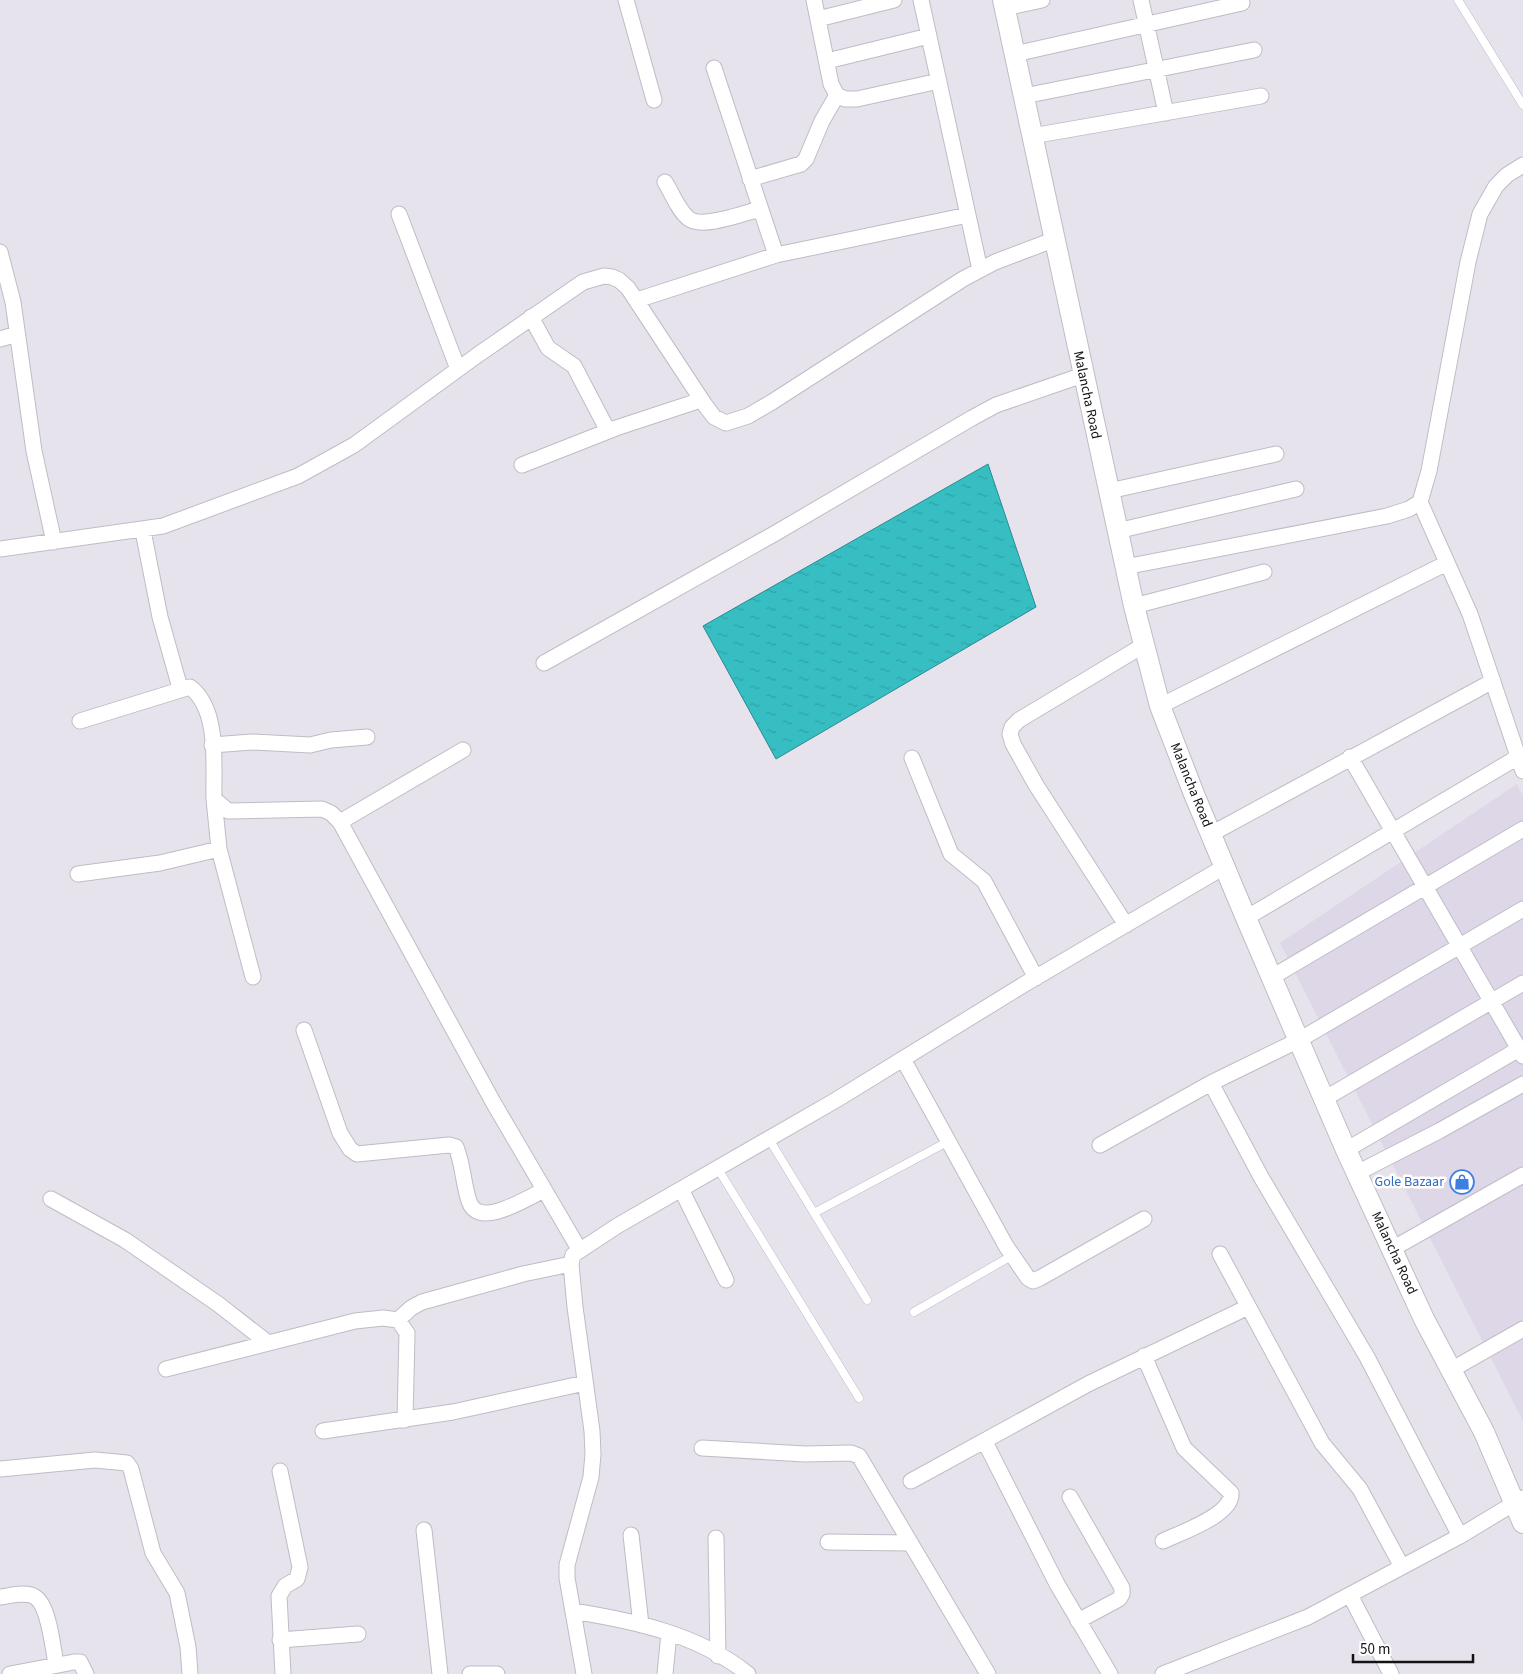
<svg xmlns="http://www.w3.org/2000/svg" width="1523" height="1674" viewBox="0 0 1523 1674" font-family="'Source Sans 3',sans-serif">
  <defs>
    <pattern id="water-ripples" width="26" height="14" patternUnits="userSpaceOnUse" patternTransform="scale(1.25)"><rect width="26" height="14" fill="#36bec3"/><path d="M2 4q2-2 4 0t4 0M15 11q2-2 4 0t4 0" fill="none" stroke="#2fa2a7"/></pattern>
  </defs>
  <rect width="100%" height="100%" fill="#e7e3ed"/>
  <path fill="#ddd7e8" d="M1517,784L1523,796V1421L1280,943Z"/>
  <path fill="url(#water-ripples)" stroke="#2c8a8f" d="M988,464L1036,607L776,759L703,626Z"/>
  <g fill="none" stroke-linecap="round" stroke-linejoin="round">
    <g stroke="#bfbcc5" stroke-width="9">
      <path id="lane" d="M1458,0L1523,105
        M769,1139L867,1300
        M718,1169L859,1398
        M814,1213L949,1141
        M914,1312L1013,1255"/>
    </g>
    <g stroke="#bfbcc5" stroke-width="17">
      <path id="street" d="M626,0L654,100
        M814,0L831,84L837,95L845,99H857L939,81
        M921,0L980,270
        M1141,0L1166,113
        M1005,8L1042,0
        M818,19L894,0
        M1015,54L1242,3
        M827,61L929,36
        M714,68L776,255
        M1024,96L1254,50
        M1032,136L1261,96
        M750,179L801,164L806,159L822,121L837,95
        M665,182C672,193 678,210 688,218C701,230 744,213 760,209
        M399,214L458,369
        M0,252L13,302L34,451L54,542
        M637,300L776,255L968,215
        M531,317L548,348L574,366L608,431
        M0,339L17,334
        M522,465L616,428L701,400
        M1109,491L1276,454
        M1420,502L1470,614L1523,771
        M143,531L160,617L180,688
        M1117,531L1296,489
        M0,549L163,526L298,476L354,445L479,354L583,282L604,276L612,277L619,280L628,288L705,405L714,417L726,423L748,416L772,402L963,279L995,262L1053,240
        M1125,567L1387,516L1409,509L1420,502L1429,471L1468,262L1480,214L1496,186L1507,175L1523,165
        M1134,606L1264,572
        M544,663L774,534L972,418L996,405L1083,375
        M1160,706L1447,563
        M80,721L190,687C220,710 213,765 214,799L228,811L322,809L331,813L340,822L493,1102L579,1249
        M212,745L252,742L310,745L331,740L367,737
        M1350,757L1523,1056
        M912,758L951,854L984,881L1036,978
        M214,799L219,849L253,977
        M340,822L463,750
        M1211,834L1493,681
        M78,874L160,863L219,849
        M1246,918L1518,757
        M1126,925L1036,785L1013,744L1010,734L1012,727L1019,720L1144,645
        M1272,977L1523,829
        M304,1030L340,1133L350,1149L357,1154L449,1145L456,1147C463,1164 463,1183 469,1201C478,1230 527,1198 544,1190
        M903,1059L1006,1246L1028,1278L1033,1281L1040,1278L1144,1219
        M1211,1083L1261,1177L1367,1357L1460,1536
        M1324,1099L1523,983
        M1100,1145L1211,1083L1299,1040L1523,909
        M1346,1150L1519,1049
        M1357,1173L1439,1131L1523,1084
        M681,1189L726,1280
        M51,1199L125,1240L218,1304L268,1343
        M1392,1249L1523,1175
        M1220,1254L1322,1443L1360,1489L1402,1567
        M398,1320L411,1308L422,1302L523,1274L571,1264
        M1144,1356L1184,1448L1231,1493C1233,1515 1180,1533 1163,1541
        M166,1369L355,1321L383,1318L398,1320L407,1333L405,1420
        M1451,1370L1523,1329
        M323,1431L453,1412L585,1383
        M985,1442L1057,1584L1110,1674
        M702,1448L805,1454L851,1453L859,1456L988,1674
        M0,1469L95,1460L127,1463L131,1469L153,1553L177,1593L188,1647L190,1674
        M280,1471L300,1567L297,1579L285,1586L279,1596L283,1674
        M911,1481L1088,1384L1248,1307
        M1070,1497L1122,1588V1594L1119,1599L1078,1621
        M424,1530L440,1674
        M631,1535L641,1625
        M716,1538L718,1656
        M828,1542L909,1543
        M1350,1595L1391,1674
        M0,1597C10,1596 26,1591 35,1597C49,1605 53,1649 56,1664
        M573,1611C634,1621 698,1634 748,1674
        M280,1640L358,1634
        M10,1674L74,1662H80L86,1674
        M470,1674H497
        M584,1674L567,1578V1565L591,1477L593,1454L592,1431L575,1307L571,1264L573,1255L617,1226L836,1100L1023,985L1224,867
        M665,1674L669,1633
        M1163,1674L1308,1617L1460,1536L1523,1498"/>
    </g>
    <g stroke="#bfbcc5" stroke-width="22">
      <path id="secondary" d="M1003,0L1134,606L1160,706L1194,794L1246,918L1346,1150L1424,1319L1484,1432L1523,1523"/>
    </g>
    <use href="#lane" stroke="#fff" stroke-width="8"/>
    <use href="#street" stroke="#fff" stroke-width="15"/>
    <use href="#secondary" stroke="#fff" stroke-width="20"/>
  </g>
  <defs>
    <g id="shop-ring" transform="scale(1.25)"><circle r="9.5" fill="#fff" stroke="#3f7fe0" stroke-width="1.5"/><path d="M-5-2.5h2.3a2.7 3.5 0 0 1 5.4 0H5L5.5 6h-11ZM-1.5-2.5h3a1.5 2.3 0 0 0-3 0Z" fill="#3f7fe0"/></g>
  </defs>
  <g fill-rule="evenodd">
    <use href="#shop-ring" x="1462" y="1182"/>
  </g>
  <g text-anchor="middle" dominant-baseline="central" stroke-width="5" stroke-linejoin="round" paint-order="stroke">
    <g font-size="14" fill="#131215" stroke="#fff">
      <text transform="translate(1087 395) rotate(78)">Malancha Road</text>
      <text transform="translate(1191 785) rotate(68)">Malancha Road</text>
      <text transform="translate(1394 1253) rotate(65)">Malancha Road</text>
    </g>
    <g font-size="14" fill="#366cbe" stroke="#fff" text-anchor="end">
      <text x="1444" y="1182">Gole Bazaar</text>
    </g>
  </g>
  <path d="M1353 1654v8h120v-8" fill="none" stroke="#131215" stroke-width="2.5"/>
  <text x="1360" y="1654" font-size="15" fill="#131215" stroke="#ffffff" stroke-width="4" paint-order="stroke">50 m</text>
</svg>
